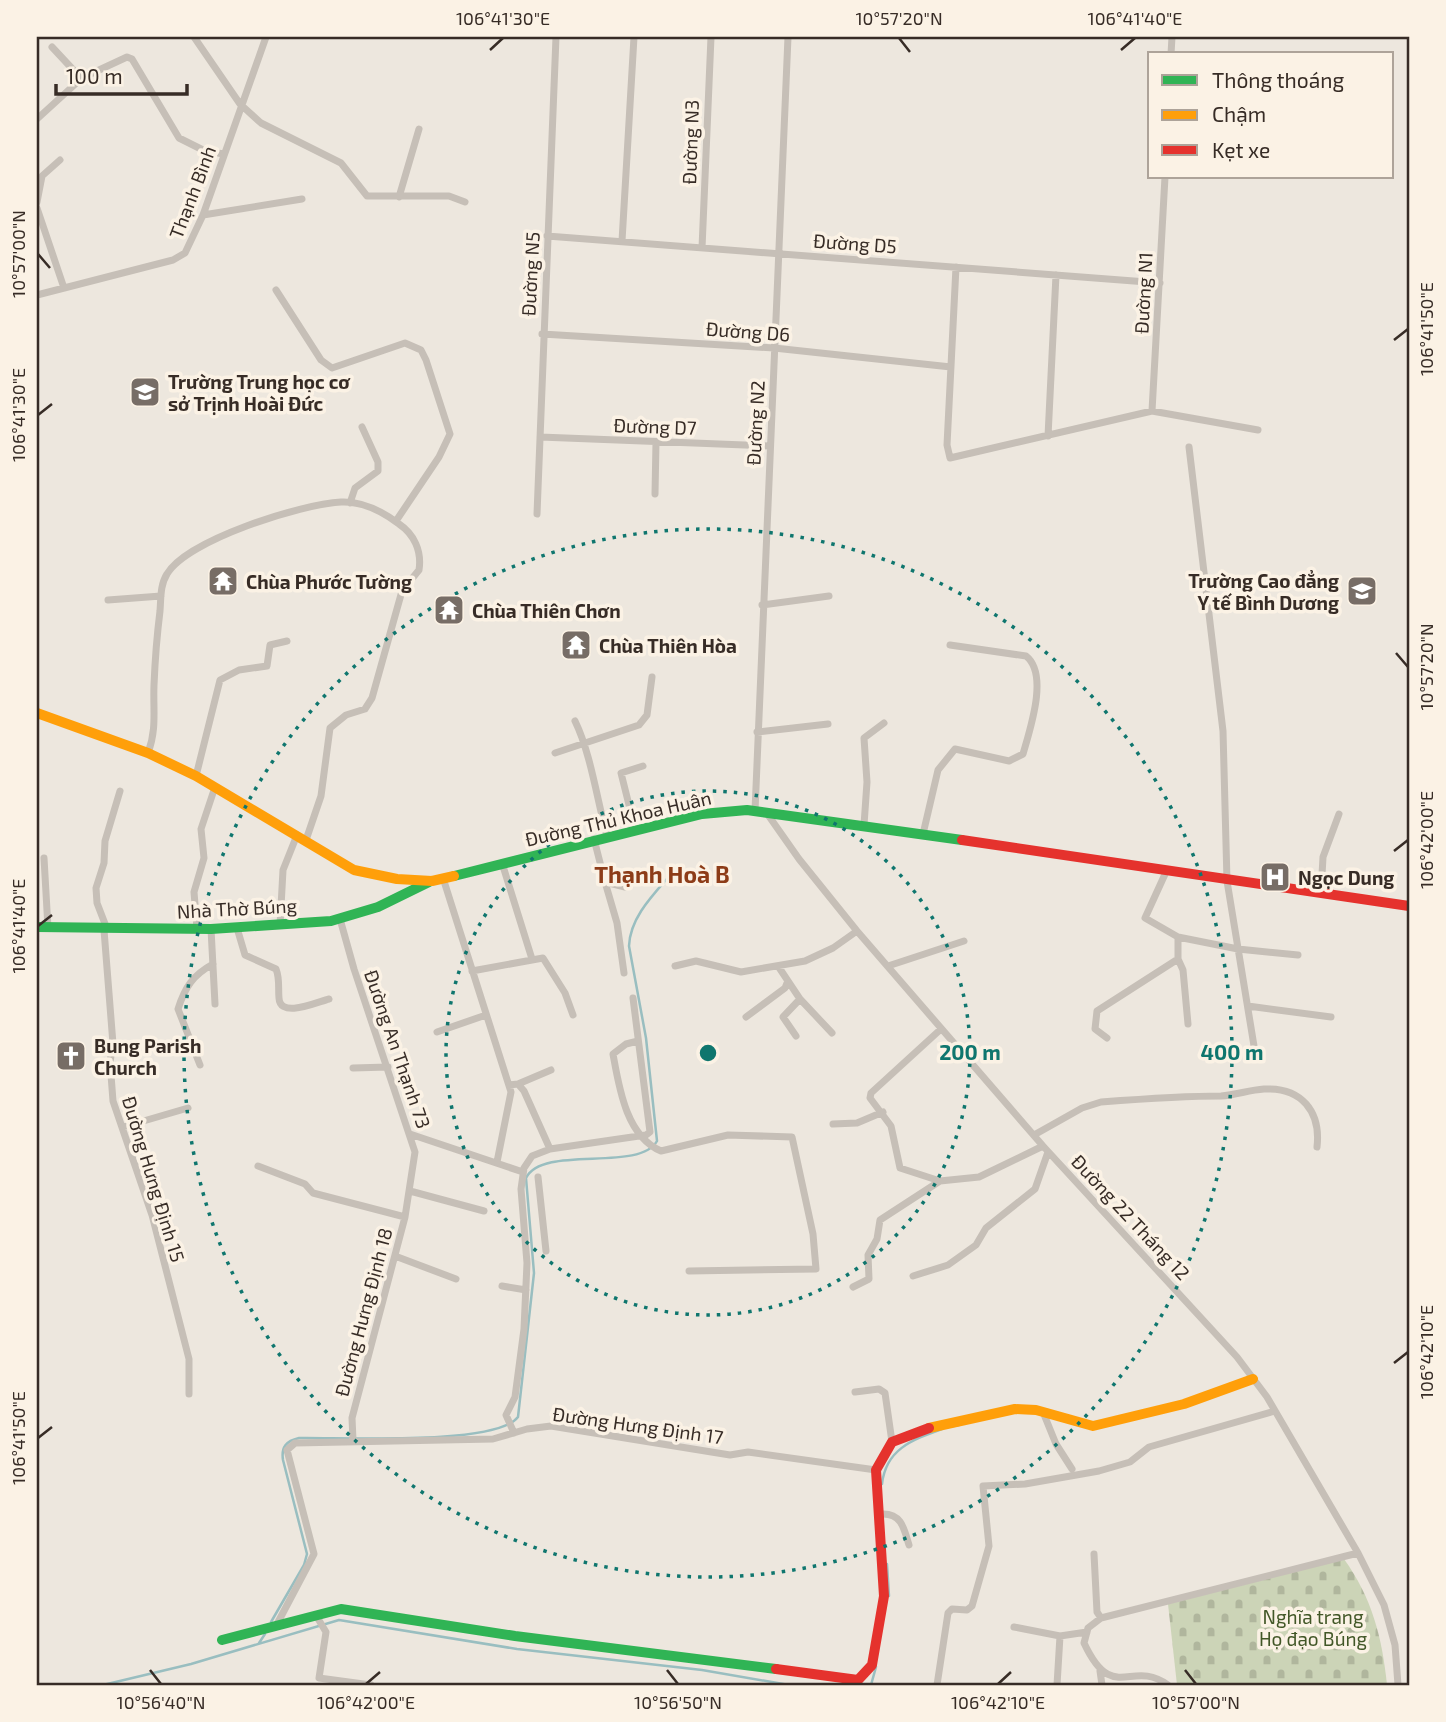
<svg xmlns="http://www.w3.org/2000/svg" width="1446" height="1722" viewBox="0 0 1446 1722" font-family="'Exo 2',sans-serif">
  <defs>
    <pattern id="cemetery-stones" width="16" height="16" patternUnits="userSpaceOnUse" patternTransform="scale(1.75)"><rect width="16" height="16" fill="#ccd4b7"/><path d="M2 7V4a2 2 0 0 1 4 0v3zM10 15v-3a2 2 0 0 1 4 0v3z" fill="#b0b69d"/></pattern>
  </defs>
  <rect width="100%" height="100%" fill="#ede7de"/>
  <path fill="url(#cemetery-stones)" d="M1344,1559C1372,1598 1382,1637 1387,1685H1177L1168,1604Z"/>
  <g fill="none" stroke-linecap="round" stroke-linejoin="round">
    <path stroke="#99bec0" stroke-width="2.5" d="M948,1427L959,1425
      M882,1484C886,1449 912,1440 942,1429
      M887,1564L889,1596
      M271,1622L304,1565L307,1554L283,1460C281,1447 286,1441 299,1438C339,1437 496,1446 518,1417L534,1273L526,1178C543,1144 639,1173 657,1141L646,1038L629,946C630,917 654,894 673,872
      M259,1643L265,1634
      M103,1685L191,1664L339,1620L517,1649L702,1670L789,1685
      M871,1685L876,1667"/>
    <path stroke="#c6bfb7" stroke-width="7" d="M194,37L240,104L261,123L341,163L367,196H449L465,202
      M52,47L79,76L84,77L127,57L132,59L179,138L205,151L224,154
      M1171,54L1172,37
      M37,119L83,77
      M399,197L419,129
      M37,202L42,176L60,160
      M37,208L64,288
      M203,215L302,199
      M547,236L1160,283
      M622,241L634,37
      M702,248L711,37
      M956,267L947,445L950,458L1152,411L1258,430
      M276,290L321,360L332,368L405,343L421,350L426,360L450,434L439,457L396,521
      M37,295L173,260L185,253L203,215L266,37
      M542,334L774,348L951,367
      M1152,411L1165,177
      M1048,436L1056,275
      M540,437L770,446
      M1189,447L1223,731L1227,881L1255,1052
      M655,494L656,442
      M350,503L355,488L378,471V462L362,427
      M537,514L556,37
      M108,600L161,596
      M762,605L829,596
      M575,721C591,754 597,800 607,836
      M757,732L828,724
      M148,753C157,729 153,710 154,685C155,660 157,635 160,611C161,599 160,585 167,574C187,540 301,504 341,502C362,501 382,511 399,524C414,534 422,551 419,570L402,591L372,698L365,709L346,715L330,728L321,796L306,840
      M555,753L639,725L647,715L652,677
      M196,776L220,680L239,670L267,666L270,645L287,641
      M755,811L788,37
      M766,812L799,859L857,931L1043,1146L1237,1357L1267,1397L1358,1553L1384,1605L1395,1645L1398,1685
      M864,825L867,782L864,738L884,723
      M635,829L621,773L643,766
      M923,834L938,770L955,749L1009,761L1023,754C1030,729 1049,674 1026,656L950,645
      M594,839L605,882L625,887L635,880
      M44,858L48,928
      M502,863L532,959
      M443,878L511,1092L497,1162
      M605,882L617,923L624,973
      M1321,893L1323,857L1339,814
      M340,919L354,969L415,1152L405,1217L352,1418L353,1440
      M280,925L283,870L297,835
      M237,928L245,955L276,969C280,979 278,988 279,998C280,1019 317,1002 329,999
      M107,929L97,903L96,888L104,863L105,841L120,791
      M197,929L194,892L204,858L201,829L215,787
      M211,929L215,1004
      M104,930L113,1044L110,1062L113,1101L152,1215L189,1359V1394
      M1178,937L1238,949L1298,955
      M1178,959L1183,970L1188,1024
      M675,966L696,961L741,972L805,961L833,948L857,931
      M778,966L800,999L832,1033
      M888,966L964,941
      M472,971L543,958L565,993L573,1015
      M1248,1006L1331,1017
      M746,1017L785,988L787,983
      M941,1029L871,1093L870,1098L891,1126L900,1168L940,1181L979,1177L1043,1146
      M437,1032L486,1015
      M796,1036L783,1017L800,999
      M1107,1038L1095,1029L1097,1011L1178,959V937L1145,918L1166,872
      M638,1041L626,1044L613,1054C619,1087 626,1136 661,1151L728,1135L792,1137L813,1234L816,1269L689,1271
      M200,1065L178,1009C185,987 193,975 213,964
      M353,1068L388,1067
      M518,1084L551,1070
      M509,1085L518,1084L524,1091L550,1149
      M833,1124L857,1123L883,1112
      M123,1127L188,1108
      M410,1134L523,1172
      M1034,1135L1082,1108L1101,1102C1141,1099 1181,1096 1221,1096C1236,1095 1249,1090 1264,1089C1302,1087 1321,1112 1317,1147
      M258,1166L305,1184L313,1193L405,1217
      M538,1177L546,1251
      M410,1191L484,1211
      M395,1256L456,1279
      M913,1276L948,1265L976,1245L986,1228L1035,1189L1048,1152
      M502,1286L526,1290
      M853,1287L869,1279L868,1255L877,1239L880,1220L940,1181
      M855,1392L879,1389L885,1393L892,1442
      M1043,1412L1056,1444L1072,1469
      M514,1433L506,1415L515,1397L524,1329L527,1263L521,1189L524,1168L532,1156L550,1149L646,1135L650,1132L633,998
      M883,1514C902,1514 904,1529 909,1545
      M1094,1554L1097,1612L1101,1618L1358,1553
      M317,1617L326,1632L319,1678L371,1685
      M1101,1618L1088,1628L1084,1643C1113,1705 1131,1658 1168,1685
      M276,1626L314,1554L287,1450L295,1443L493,1439L527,1429L551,1426L730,1455L748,1452L876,1470
      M1014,1627L1060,1636
      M1100,1671L1102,1685
      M937,1685L948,1613L952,1609L967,1610L972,1606L989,1546L983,1486L1025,1484L1099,1471L1130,1462L1149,1447L1275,1411
      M1057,1685L1060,1636L1087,1632"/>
    <path stroke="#30b455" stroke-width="10" d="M454,876L702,814L747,810L962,840
      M37,927L211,929L331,921L378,907L429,882
      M222,1640L341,1609L515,1636L776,1669"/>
    <path stroke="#ff9f0a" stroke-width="10" d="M37,713L148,753L196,776L354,870L397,879L432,881L454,876
      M929,1428L1015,1409L1036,1410L1093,1426L1184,1404L1253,1379"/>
    <path stroke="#e5322d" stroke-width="10" d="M962,840L1409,906
      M776,1669L858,1680L872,1665L884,1596L876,1470L892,1442L929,1428"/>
  </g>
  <path fill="none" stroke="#372c26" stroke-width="2.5" d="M899,38L910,52M490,50L503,38M1121,50L1135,38M38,254L50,268M1394,340L1408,329M38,415L52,404M1396,653L1408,667M1394,851L1408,840M38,926L52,915M1394,1363L1408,1352M38,1438L52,1427M150,1670L161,1684M667,1670L678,1684M1185,1670L1196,1684M366,1684L380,1672M998,1684L1011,1672"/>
  <g fill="none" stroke="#0f766e" stroke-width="3.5" stroke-dasharray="3.5 7">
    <circle cx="708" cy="1053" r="262"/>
    <circle cx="708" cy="1053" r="524"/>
  </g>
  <defs>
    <g id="school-square" transform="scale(1.575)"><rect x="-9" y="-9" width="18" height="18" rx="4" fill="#776d66" stroke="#fbf2e5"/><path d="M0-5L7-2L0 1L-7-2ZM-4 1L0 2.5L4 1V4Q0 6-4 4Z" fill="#fff"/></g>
    <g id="temple-square" transform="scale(1.575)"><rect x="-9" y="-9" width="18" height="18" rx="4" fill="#776d66" stroke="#fbf2e5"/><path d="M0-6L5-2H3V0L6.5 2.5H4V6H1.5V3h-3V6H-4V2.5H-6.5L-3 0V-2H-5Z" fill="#fff"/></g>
    <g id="university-square" transform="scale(1.575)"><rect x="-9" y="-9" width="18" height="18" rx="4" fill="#776d66" stroke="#fbf2e5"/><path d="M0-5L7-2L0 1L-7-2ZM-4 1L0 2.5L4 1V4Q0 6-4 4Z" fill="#fff"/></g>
    <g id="hospital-square" transform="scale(1.575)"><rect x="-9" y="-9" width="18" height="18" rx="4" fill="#776d66" stroke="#fbf2e5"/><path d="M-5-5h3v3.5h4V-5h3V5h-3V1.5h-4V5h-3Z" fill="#fff"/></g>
    <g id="church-square" transform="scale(1.575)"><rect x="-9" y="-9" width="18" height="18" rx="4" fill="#776d66" stroke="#fbf2e5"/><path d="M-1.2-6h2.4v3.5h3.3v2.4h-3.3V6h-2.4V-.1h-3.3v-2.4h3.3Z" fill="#fff"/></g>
  </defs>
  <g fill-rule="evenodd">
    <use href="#school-square" x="145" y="392"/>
    <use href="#temple-square" x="223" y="581"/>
    <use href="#university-square" x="1362" y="591"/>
    <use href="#temple-square" x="449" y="610"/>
    <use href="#temple-square" x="576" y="645"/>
    <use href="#hospital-square" x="1275" y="877"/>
    <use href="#church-square" x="71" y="1056"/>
  </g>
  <g text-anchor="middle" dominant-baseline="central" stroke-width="7" stroke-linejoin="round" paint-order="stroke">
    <g font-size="19" fill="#372c26" stroke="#fbf2e5">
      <text transform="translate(690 142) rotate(-88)">Đường N3</text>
      <text transform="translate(192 192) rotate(-69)">Thạnh Bình</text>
      <text transform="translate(855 243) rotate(4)">Đường D5</text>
      <text transform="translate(530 274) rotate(-87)">Đường N5</text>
      <text transform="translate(1143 293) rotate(-87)">Đường N1</text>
      <text transform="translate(748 331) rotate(4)">Đường D6</text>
      <text transform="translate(755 423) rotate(-87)">Đường N2</text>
      <text transform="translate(655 426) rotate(2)">Đường D7</text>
      <text transform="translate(618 818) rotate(-13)">Đường Thủ Khoa Huân</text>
      <text transform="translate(237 908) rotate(-3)">Nhà Thờ Búng</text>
      <text transform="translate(398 1049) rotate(71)">Đường An Thạnh 73</text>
      <text transform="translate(154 1179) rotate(73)">Đường Hưng Định 15</text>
      <text transform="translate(1131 1217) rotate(47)">Đường 22 Tháng 12</text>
      <text transform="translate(363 1312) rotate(-75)">Đường Hưng Định 18</text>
      <text transform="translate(638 1425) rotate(8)">Đường Hưng Định 17</text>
    </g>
    <g font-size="19" font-weight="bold" fill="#372c26" stroke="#fbf2e5" text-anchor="start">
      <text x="168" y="381">Trường Trung học cơ<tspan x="168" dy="22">sở Trịnh Hoài Đức</tspan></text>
      <text x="1339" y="580" text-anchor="end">Trường Cao đẳng<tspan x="1339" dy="22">Y tế Bình Dương</tspan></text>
      <text x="246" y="581">Chùa Phước Tường</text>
      <text x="472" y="610">Chùa Thiên Chơn</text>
      <text x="599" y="645">Chùa Thiên Hòa</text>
      <text x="1298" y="877">Ngọc Dung</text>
      <text x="94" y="1045">Bung Parish<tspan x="94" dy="22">Church</tspan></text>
    </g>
    <g font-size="19" fill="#425727" stroke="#fbf2e5">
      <text x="1313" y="1616">Nghĩa trang<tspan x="1313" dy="22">Họ đạo Búng</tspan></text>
    </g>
    <g font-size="23" font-weight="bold" fill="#8d3c18" stroke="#fbf2e5">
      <text x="662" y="874">Thạnh Hoà B</text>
    </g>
  </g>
  <circle cx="708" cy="1053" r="10" fill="#0f766e" stroke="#fbf2e5" stroke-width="3.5"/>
  <g font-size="21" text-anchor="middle" font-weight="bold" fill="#0f766e" stroke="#fbf2e5" stroke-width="7" stroke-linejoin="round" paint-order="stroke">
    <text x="970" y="1060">200 m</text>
    <text x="1232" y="1060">400 m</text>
  </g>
  <rect width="1446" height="1722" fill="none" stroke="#fbf2e5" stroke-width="77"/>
  <rect x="1148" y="52" width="245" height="126" fill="#fbf2e5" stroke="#ada399" stroke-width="2"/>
  <rect x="1162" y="75" width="35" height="10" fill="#30b455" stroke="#ada399" stroke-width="2"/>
  <text x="1212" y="88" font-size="21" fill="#372c26">Thông thoáng</text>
  <rect x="1162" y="110" width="35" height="10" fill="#ff9f0a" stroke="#ada399" stroke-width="2"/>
  <text x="1212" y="122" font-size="21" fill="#372c26">Chậm</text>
  <rect x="1162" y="145" width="35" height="10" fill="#e5322d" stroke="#ada399" stroke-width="2"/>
  <text x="1212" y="158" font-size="21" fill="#372c26">Kẹt xe</text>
  <path d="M56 84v10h131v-10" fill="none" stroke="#372c26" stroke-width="3.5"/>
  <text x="66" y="84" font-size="21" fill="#372c26" stroke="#fbf2e5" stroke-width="5" paint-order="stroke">100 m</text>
  <rect x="38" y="38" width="1370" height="1646" fill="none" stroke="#372c26" stroke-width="2.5"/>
  <g font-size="18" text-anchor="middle" fill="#372c26">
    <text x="503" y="25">106°41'30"E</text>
    <text x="899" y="25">10°57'20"N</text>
    <text x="1135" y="25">106°41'40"E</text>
    <text transform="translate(19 254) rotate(-90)" y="6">10°57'00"N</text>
    <text transform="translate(1427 329) rotate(-90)" y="6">106°41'50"E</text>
    <text transform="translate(19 415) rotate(-90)" y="6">106°41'30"E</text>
    <text transform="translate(1427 667) rotate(-90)" y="6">10°57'20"N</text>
    <text transform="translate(1427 840) rotate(-90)" y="6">106°42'00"E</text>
    <text transform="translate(19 926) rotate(-90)" y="6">106°41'40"E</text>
    <text transform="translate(1427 1352) rotate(-90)" y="6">106°42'10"E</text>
    <text transform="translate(19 1438) rotate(-90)" y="6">106°41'50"E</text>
    <text x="161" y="1709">10°56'40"N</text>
    <text x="366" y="1709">106°42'00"E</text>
    <text x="678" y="1709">10°56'50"N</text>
    <text x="998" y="1709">106°42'10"E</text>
    <text x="1196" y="1709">10°57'00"N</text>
  </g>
</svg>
